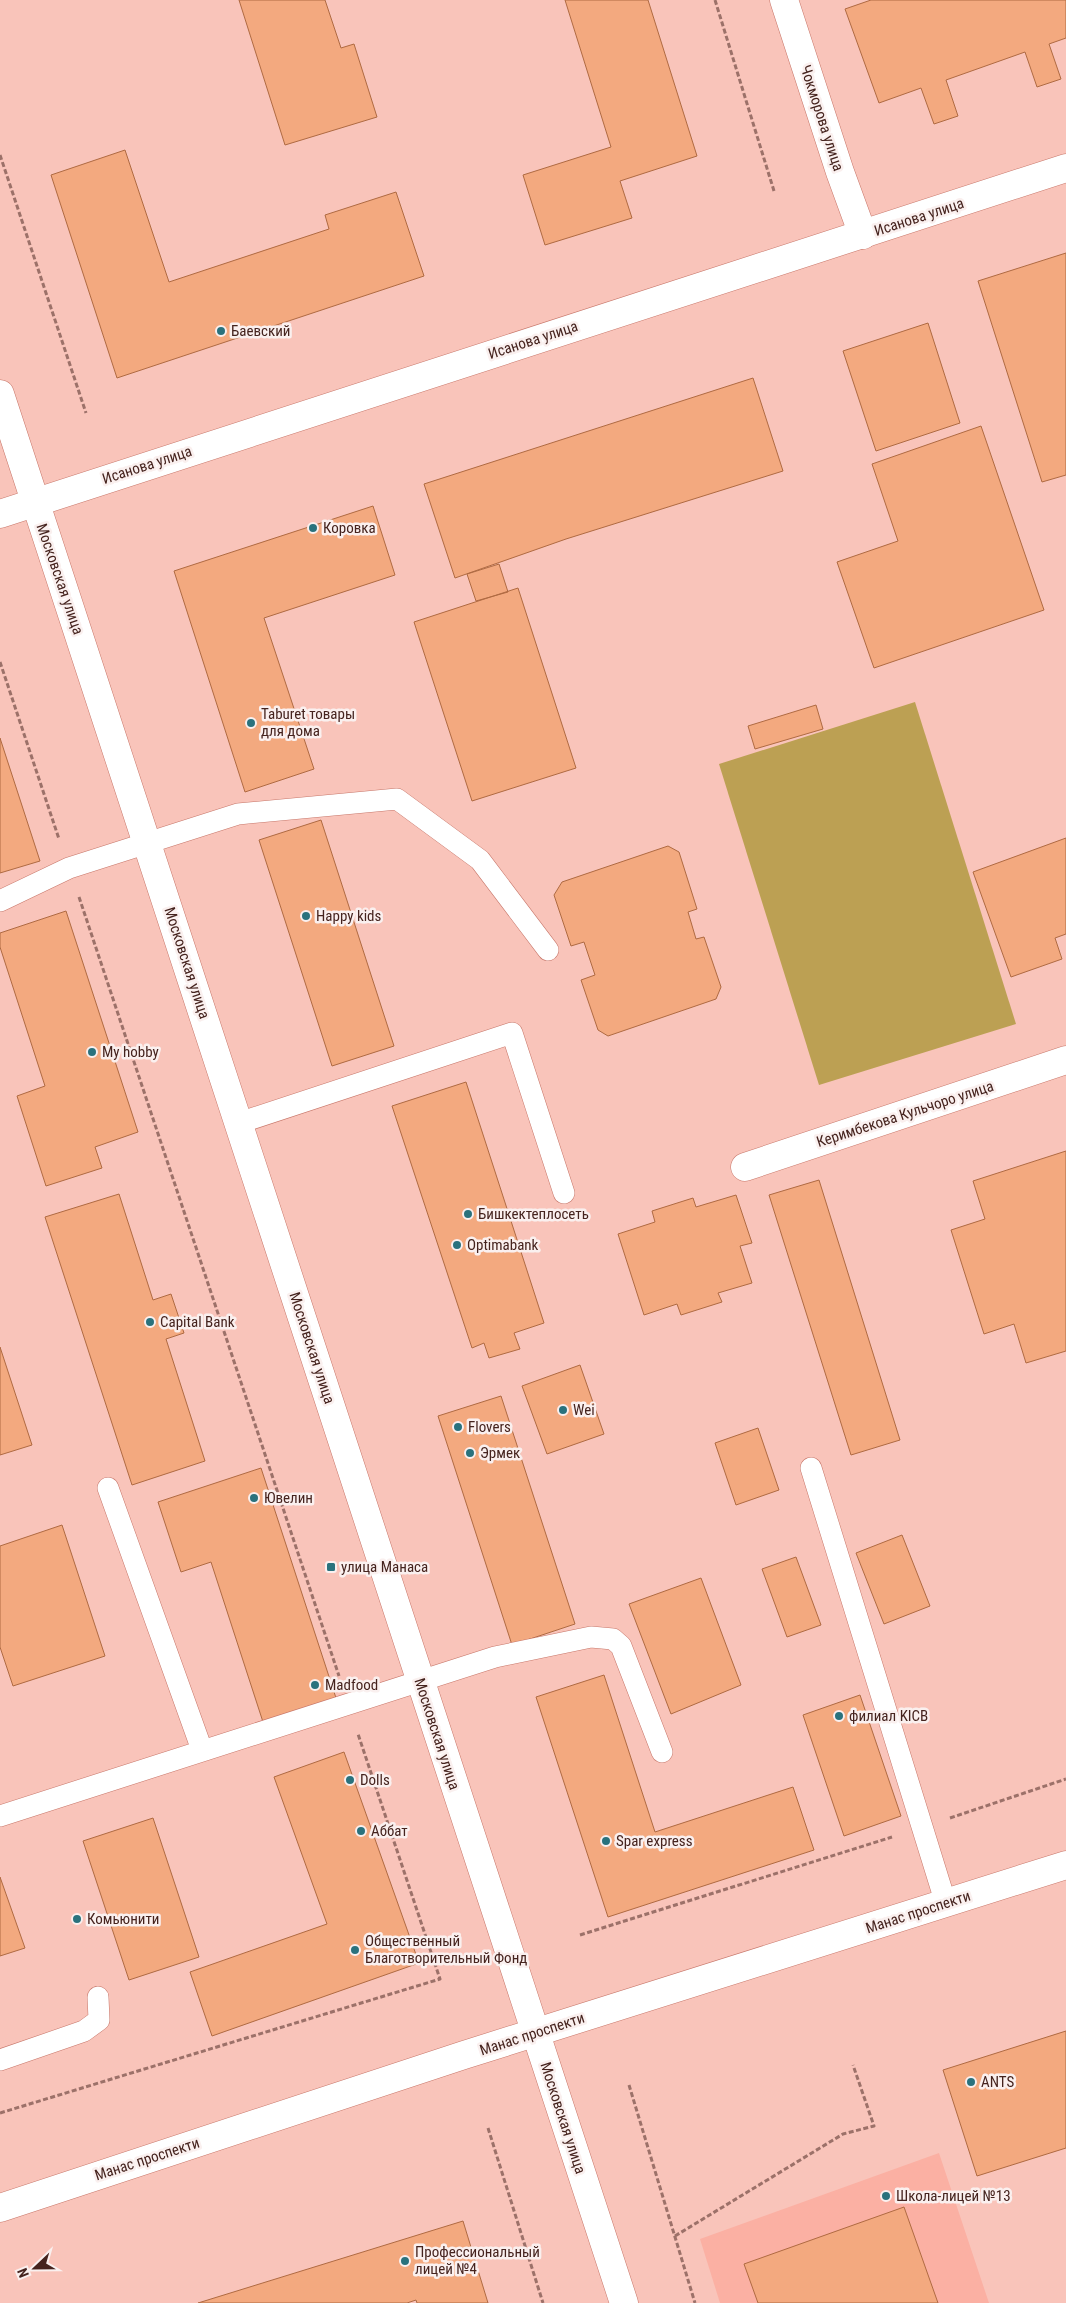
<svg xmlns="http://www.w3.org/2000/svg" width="1066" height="2303" viewBox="0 0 1066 2303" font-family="'Roboto Condensed',sans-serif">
  <rect width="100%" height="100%" fill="#f9c4ba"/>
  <path fill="#fbb0a3" d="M939,2153L989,2303H720L700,2239Z"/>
  <path fill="#bca053" d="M915,702L1016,1024L819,1085L719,764Z"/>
  <path fill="#f3a97f" stroke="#af6a42" d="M239,0H325L341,48L354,44L377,117L285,145Z
    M565,0H648L697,156L620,181L632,218L545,245L523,175L611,147Z
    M871,0H1066V38L1049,44L1061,79L1037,87L1025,52L946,80L958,116L934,124L921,88L879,103L845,9Z
    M125,150L169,282L329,229L325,215L396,192L424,276L117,378L51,175Z
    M1066,253V475L1042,482L978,281Z
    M928,323L960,423L876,451L843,351Z
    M753,378L783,471L566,539L455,578L424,484Z
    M981,426L1044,610L874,668L837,562L898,541L872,464Z
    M373,506L395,575L264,618L314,769L245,792L174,571Z
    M499,564L508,592L476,601L467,574Z
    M518,588L576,768L472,801L414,622Z
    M816,705L823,729L755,749L748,726Z
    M0,738L40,861L0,873Z
    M321,820L394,1046L332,1066L259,840Z
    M1066,838V934L1055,938L1062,959L1011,977L973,872Z
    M668,846L679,852L697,909L688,912L696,939L704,937L721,987L716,999L608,1036L598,1030L581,980L595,975L584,942L571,946L554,895L562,882Z
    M66,911L138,1132L95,1147L102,1168L46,1186L17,1096L45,1086L0,947V933Z
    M466,1082L544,1323L514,1333L520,1349L489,1358L484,1343L472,1348L392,1106Z
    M1066,1151V1351L1026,1363L1014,1324L984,1334L951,1230L985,1219L973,1181Z
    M819,1180L900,1440L851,1455L769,1195Z
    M119,1194L153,1300L171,1294L184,1333L166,1339L205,1461L132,1485L45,1217Z
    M736,1195L752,1243L740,1246L752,1283L718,1293L722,1302L681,1315L677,1304L644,1315L618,1234L655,1222L652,1211L693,1198L696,1207Z
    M0,1347L32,1445L0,1455Z
    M580,1365L604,1434L547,1454L522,1386Z
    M501,1396L575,1624L512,1645L438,1416Z
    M758,1428L779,1490L736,1505L715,1443Z
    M261,1468L336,1698L263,1722L211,1562L181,1572L158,1502Z
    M62,1525L105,1656L13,1686L0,1647V1546Z
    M902,1535L930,1606L884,1624L856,1553Z
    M796,1557L821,1625L787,1637L762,1569Z
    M701,1578L741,1685L671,1714L629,1604Z
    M604,1675L655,1832L793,1787L814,1850L608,1917L536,1697Z
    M860,1695L901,1816L844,1836L803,1715Z
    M344,1752L419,1963L212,2036L190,1972L327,1924L274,1777Z
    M153,1818L199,1957L129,1980L83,1841Z
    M0,1877L25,1948L0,1956Z
    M1066,2031V2148L977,2176L943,2070Z
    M904,2207L938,2303H758L744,2264Z
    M463,2221L488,2303H417L416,2300L407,2303H198Z"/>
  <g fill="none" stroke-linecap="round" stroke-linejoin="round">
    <g stroke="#c77669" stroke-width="22">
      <path id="service" d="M0,901L69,868L238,814L397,799L480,860L548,950
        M239,1123L512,1033L564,1193
        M811,1468L946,1904
        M108,1488L202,1750
        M0,1816L495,1657L591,1637L613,1639L621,1646L662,1752
        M0,2060L84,2031L99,2020L98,1997"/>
    </g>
    <g stroke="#c77669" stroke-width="29">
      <path id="minor" d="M784,0L840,172L863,235
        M745,1167L1066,1060"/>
    </g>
    <g stroke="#c77669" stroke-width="29">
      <path id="tertiary" d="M0,514L1066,168"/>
    </g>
    <g stroke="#c77669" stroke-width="29">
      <path id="secondary" d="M0,394L624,2303"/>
    </g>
    <g stroke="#c77669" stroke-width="29">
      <path id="primary" d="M0,2208L464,2055L1066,1865"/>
    </g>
    <path stroke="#9c7169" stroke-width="3" stroke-dasharray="5 2.5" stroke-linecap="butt" d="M715,0L774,191
      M0,155L86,413
      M0,662L59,839
      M79,897L339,1676
      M950,1818L1066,1779
      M580,1935L892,1837
      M629,2085L695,2303
      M0,2113L440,1979L358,1734
      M488,2128L543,2303
      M675,2236L843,2134L874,2126L853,2065"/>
    <use href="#service" stroke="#fff" stroke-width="21"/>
    <use href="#minor" stroke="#fff" stroke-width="28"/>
    <use href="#tertiary" stroke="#fff" stroke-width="28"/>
    <use href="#secondary" stroke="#fff" stroke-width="28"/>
    <use href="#primary" stroke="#fff" stroke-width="28"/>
  </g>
  <g fill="#2a727d" stroke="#faf0ef" stroke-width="2">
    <circle cx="221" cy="331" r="5"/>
    <circle cx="313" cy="528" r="5"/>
    <circle cx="251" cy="723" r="5"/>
    <circle cx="306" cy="916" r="5"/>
    <circle cx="92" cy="1052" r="5"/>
    <circle cx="468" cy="1214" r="5"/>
    <circle cx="457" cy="1245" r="5"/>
    <circle cx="150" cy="1322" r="5"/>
    <circle cx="563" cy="1410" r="5"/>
    <circle cx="458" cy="1427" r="5"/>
    <circle cx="470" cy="1453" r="5"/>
    <circle cx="254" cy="1498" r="5"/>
    <rect x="326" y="1562" width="10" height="10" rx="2.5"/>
    <circle cx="315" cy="1685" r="5"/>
    <circle cx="839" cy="1716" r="5"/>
    <circle cx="350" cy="1780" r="5"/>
    <circle cx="361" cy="1831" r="5"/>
    <circle cx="606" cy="1841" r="5"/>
    <circle cx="77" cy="1919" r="5"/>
    <circle cx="355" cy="1950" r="5"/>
    <circle cx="971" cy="2082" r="5"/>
    <circle cx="886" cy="2196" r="5"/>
    <circle cx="405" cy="2261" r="5"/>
  </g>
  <g text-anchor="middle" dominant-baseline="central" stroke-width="5" stroke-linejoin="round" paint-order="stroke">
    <g font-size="15" fill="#45231e" stroke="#faf0ef">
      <text transform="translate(822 118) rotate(72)">Чокморова улица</text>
      <text transform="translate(919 217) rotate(-18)">Исанова улица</text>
      <text transform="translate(533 340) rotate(-18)">Исанова улица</text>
      <text transform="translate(147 465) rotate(-18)">Исанова улица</text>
      <text transform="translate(60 579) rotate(71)">Московская улица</text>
      <text transform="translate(187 963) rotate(72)">Московская улица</text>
      <text transform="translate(905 1114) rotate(-18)">Керимбекова Кульчоро улица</text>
      <text transform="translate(312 1348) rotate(72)">Московская улица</text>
      <text transform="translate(437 1734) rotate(72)">Московская улица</text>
      <text transform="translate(918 1912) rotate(-18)">Манас проспекти</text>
      <text transform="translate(532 2034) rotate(-18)">Манас проспекти</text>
      <text transform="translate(563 2118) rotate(72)">Московская улица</text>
      <text transform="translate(147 2159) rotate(-18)">Манас проспекти</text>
    </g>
    <g font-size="15" fill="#45231e" stroke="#faf0ef" text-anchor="start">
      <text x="231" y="331">Баевский</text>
      <text x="323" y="528">Коровка</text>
      <text x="261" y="714">Taburet товары<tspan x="261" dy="17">для дома</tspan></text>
      <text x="316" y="916">Happy kids</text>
      <text x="102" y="1052">My hobby</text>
      <text x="478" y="1214">Бишкектеплосеть</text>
      <text x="467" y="1245">Optimabank</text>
      <text x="160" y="1322">Capital Bank</text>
      <text x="573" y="1410">Wei</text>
      <text x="468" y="1427">Flovers</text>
      <text x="480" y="1453">Эрмек</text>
      <text x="264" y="1498">Ювелин</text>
      <text x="341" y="1567">улица Манаса</text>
      <text x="325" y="1685">Madfood</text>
      <text x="849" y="1716">филиал KICB</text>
      <text x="360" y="1780">Dolls</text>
      <text x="371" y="1831">Аббат</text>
      <text x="616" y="1841">Spar express</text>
      <text x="87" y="1919">Комьюнити</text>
      <text x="365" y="1941">Общественный<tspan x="365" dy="17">Благотворительный Фонд</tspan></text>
      <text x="981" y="2082">ANTS</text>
      <text x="896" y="2196">Школа-лицей №13</text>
      <text x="415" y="2252">Профессиональный<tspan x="415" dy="17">лицей №4</tspan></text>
    </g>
  </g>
  <g transform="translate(35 2268) rotate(248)" stroke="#faf0ef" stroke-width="4" paint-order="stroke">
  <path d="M0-4L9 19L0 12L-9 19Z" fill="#45231e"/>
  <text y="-8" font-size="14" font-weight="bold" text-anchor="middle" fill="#45231e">N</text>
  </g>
</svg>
